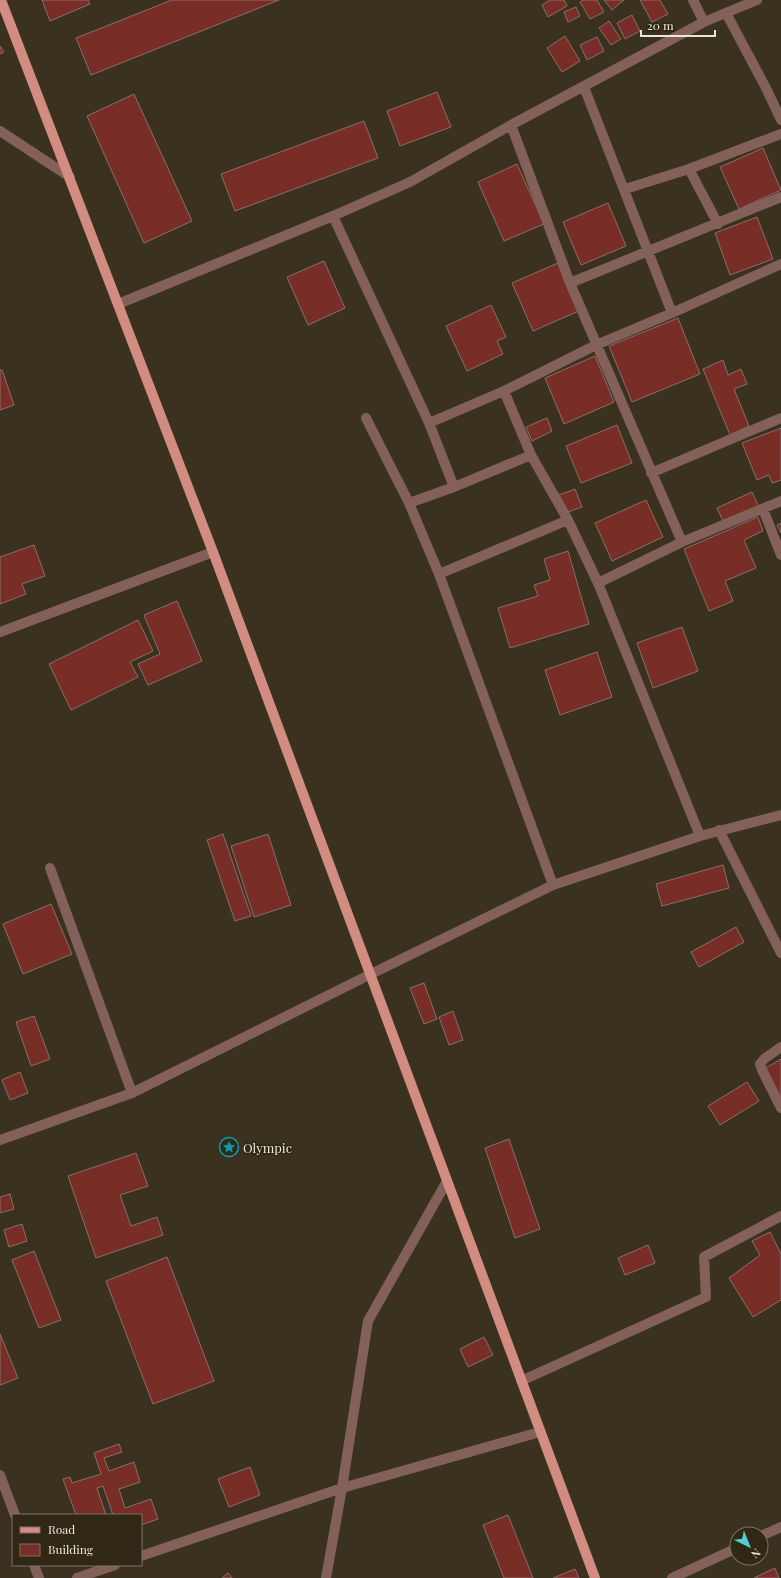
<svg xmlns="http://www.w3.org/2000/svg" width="781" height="1578" viewBox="0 0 781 1578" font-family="'Playfair Display',serif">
  <rect width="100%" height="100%" fill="#3b311f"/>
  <path fill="#782e27" stroke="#896f6b" d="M42,0H88L90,4L50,21Z
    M172,0H279L91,75L76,38Z
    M550,0H564L567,6L548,17L542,5Z
    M583,0H597L604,12L590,19L580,2Z
    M604,0H624L612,10Z
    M640,0H660L668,14L652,22Z
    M576,7L580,16L568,22L564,12Z
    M632,15L640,31L625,39L617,23Z
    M609,21L621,39L611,45L599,28Z
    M565,36L580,61L562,72L547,48Z
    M597,37L604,51L587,60L580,45Z
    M0,46L4,52L0,54Z
    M437,92L451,127L400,146L387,111Z
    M134,94L192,221L144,243L87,116Z
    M364,121L378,158L235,211L221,174Z
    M763,148L781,190L739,209L720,167Z
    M517,164L544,224L504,241L478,182Z
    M608,203L626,246L581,265L563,222Z
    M757,217L773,259L730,275L715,233Z
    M324,261L345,308L308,325L287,277Z
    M558,263L579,311L533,331L512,283Z
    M491,305L506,337L497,341L503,354L467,371L446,326Z
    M678,318L700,374L632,402L609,346Z
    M595,356L614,402L564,424L545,378Z
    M723,360L728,375L741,369L747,384L734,389L749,426L730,435L703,369Z
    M0,370H2L14,405L0,410Z
    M547,418L552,431L532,441L526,427Z
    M617,425L632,463L581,483L566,446Z
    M781,428V480L772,483L769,475L757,480L742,443Z
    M575,489L582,507L565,513L559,495Z
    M752,492L759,507L724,523L717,508Z
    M646,500L663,537L612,561L595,523Z
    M758,517L763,531L744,540L756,568L725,581L733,601L709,611L684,549Z
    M781,523V533L777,525Z
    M34,545L45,576L22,584L26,594L0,604V557Z
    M568,551L589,624L510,648L498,608L538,596L534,585L550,580L544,559Z
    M177,601L202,661L148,685L138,664L160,654L144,615Z
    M138,620L153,651L130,662L138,677L71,710L49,664Z
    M682,627L698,671L653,688L637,643Z
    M597,652L612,697L560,715L545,670Z
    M223,834L251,916L235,921L207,840Z
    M268,834L291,905L254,917L231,846Z
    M723,865L729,888L662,906L656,884Z
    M51,904L72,954L23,974L3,924Z
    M736,927L744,942L699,967L691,952Z
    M424,983L437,1019L424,1024L410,988Z
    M453,1011L463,1040L449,1045L439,1017Z
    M34,1016L50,1059L31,1066L16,1022Z
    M781,1059V1097L764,1069Z
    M20,1072L28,1093L10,1100L2,1080Z
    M747,1082L759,1101L720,1125L708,1106Z
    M509,1139L540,1229L515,1238L485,1148Z
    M136,1153L148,1186L120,1195L131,1226L157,1217L163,1235L96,1258L68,1176Z
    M10,1194L14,1209L0,1213V1197Z
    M22,1224L27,1241L9,1247L4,1230Z
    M770,1232L781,1254V1300L753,1317L729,1278L760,1255L752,1241Z
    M648,1245L655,1263L625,1275L618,1258Z
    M34,1251L61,1320L39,1328L12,1260Z
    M167,1257L214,1381L153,1404L106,1281Z
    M0,1334L18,1378L0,1385Z
    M484,1337L493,1355L468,1367L460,1349Z
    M119,1444L122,1452L104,1458L109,1471L134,1462L140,1482L119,1489L125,1508L151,1499L158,1519L141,1525V1515H113L103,1486L97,1488L106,1515H76L63,1479L70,1477L72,1483L101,1474L94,1453Z
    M250,1467L260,1495L229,1507L218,1479Z
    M508,1515L533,1578H504L483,1525Z
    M775,1568L779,1578H754Z
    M575,1569L579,1578H553Z
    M228,1573L232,1578H222Z"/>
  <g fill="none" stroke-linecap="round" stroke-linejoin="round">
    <path stroke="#84605b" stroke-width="10" d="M693,0L704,22
      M726,13L766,88L781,120
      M584,87L672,313
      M511,125L570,283L682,542L781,501
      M0,131L70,177
      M689,169L718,224
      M625,189L689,169L781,134
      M333,216L429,423L454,487L531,455
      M570,283L781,197
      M118,304L333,216L410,182L511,125L704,22L757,0
      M504,391L531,455L568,520L598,583L700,836
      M366,418L409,503L439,574L568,520
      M429,423L504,391L596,345L672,313L781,264
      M651,473L781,418
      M409,503L454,487
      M763,509L781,555
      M439,574L553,885
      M598,583L682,542
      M0,632L213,552
      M719,830L781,953
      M50,868L132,1093
      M781,1047L764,1059L760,1064L762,1070L781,1108
      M0,1140L132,1093L371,974L553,885L700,836L781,815
      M521,1381L706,1297L704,1257L781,1216
      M0,1475L15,1515
      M761,1536L781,1527
      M141,1556L342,1488L540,1432
      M34,1565L39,1578
      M77,1578L115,1565
      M326,1578L342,1488L368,1321L447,1181
      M672,1578L737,1548"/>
    <path stroke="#d38c82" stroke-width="10" d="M1,0L213,552L595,1578"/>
  </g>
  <defs>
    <g id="sight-ring" transform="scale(1)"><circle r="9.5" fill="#312715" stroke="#0f9aa8" stroke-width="1.5"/><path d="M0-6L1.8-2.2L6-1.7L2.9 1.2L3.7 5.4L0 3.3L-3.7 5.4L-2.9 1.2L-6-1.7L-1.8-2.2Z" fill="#0f9aa8"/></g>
  </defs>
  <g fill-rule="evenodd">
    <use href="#sight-ring" x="229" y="1147"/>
  </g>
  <g text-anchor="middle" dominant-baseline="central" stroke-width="3" stroke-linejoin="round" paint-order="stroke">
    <g font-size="13" fill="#ece5da" stroke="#312715" text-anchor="start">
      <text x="243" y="1147">Olympic</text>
    </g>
  </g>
  <rect x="12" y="1514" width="130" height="52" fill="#312715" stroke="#7c7364"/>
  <rect x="20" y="1527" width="20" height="6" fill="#d38c82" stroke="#7c7364"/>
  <text x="48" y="1534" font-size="12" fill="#ece5da">Road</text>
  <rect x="20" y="1544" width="20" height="12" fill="#782e27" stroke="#7c7364"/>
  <text x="48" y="1554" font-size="12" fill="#ece5da">Building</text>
  <g transform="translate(749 1546) rotate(137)"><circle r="19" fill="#312715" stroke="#7c7364"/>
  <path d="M0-3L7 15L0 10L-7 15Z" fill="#51ccd1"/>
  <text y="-6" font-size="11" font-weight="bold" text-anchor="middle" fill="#ece5da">N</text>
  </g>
  <path d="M641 30v6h74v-6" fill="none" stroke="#ece5da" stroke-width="2"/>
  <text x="647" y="30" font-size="12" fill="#ece5da" stroke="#312715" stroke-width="3" paint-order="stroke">20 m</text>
</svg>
